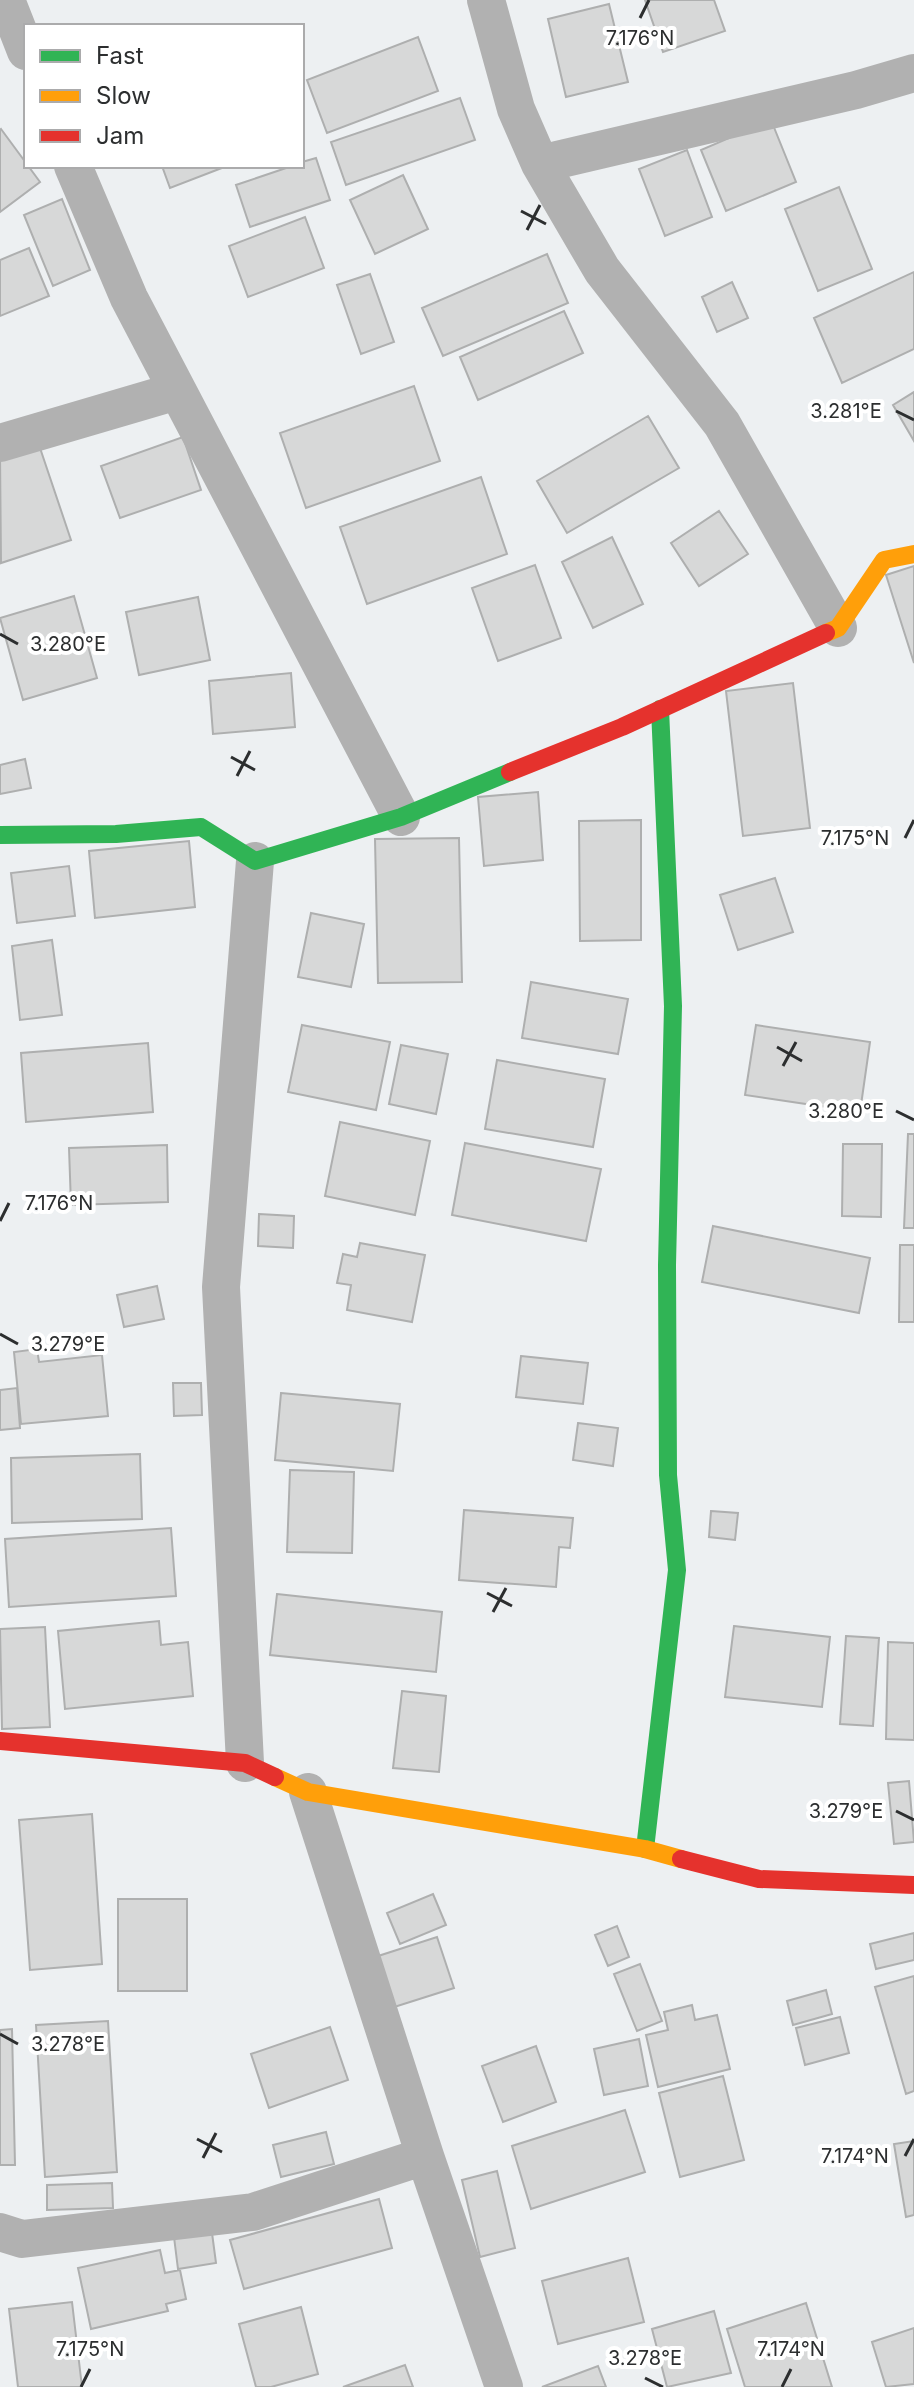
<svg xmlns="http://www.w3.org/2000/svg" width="914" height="2387" viewBox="0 0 914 2387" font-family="Inter,sans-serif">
  <rect width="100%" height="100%" fill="#edf0f2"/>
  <path fill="#d7d8d8" stroke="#aeafaf" stroke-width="2" d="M645,0H714L725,31L663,52Z
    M609,4L628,82L566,97L548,19Z
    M418,37L438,91L327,133L307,80Z
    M460,98L475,140L346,185L331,142Z
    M771,120L796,182L726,211L701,150Z
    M1,129L40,182L0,212V130Z
    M687,150L712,217L665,236L639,169Z
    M316,158L330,200L250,227L236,185L292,166H302V162Z
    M162,166H227L170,188Z
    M403,175L428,229L375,254L350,200Z
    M839,187L872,269L818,291L785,209Z
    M62,199L90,270L53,286L24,215Z
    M305,217L324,268L248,297L229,246Z
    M29,248L49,296L0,316V260Z
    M547,254L568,303L443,356L422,308Z
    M914,272V349L842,383L814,318Z
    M370,274L394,342L361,354L337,285Z
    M732,282L748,318L717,332L702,297Z
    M564,311L583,353L478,400L460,357Z
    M414,386L440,461L306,508L280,433Z
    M914,392V441L893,405Z
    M648,416L679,468L567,533L537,481Z
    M183,437L201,490L120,518L101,466Z
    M38,442L71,540L1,563L0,454Z
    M481,477L507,554L367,604L340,527Z
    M719,511L748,554L699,586L671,543Z
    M612,537L643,604L593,628L562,562Z
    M535,565L561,638L498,661L472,588Z
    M914,566V663L886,575Z
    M74,596L97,678L23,700L0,618Z
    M198,597L210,660L139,675L126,612Z
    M291,673L295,727L213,734L209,681Z
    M793,683L810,828L743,836L726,691Z
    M25,759L31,788L0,794V765Z
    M538,792L543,860L484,866L478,797Z
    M641,820V940L580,941L579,821Z
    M459,838L462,982L378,983L375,839Z
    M189,841L195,907L95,918L89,851Z
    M69,866L75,916L17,923L11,873Z
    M775,878L793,932L738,950L720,895Z
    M311,913L364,924L351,987L298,977Z
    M52,940L62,1015L20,1020L12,946Z
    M531,982L628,999L618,1054L522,1038Z
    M302,1025L390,1042L376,1110L288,1092Z
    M756,1025L870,1042L860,1112L745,1095Z
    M148,1043L153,1112L26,1122L21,1053Z
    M401,1045L448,1054L436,1114L389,1104Z
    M497,1060L605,1079L593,1147L485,1129Z
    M340,1122L430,1141L415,1215L325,1196Z
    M908,1134H914V1228H904Z
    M465,1143L601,1169L586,1241L452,1215Z
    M843,1144H882L881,1217L842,1216Z
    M167,1145L168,1202L71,1205L69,1148Z
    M259,1214L294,1216L293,1248L258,1246Z
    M713,1226L870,1258L859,1313L702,1282Z
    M360,1243L425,1255L412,1322L347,1310L351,1285L337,1283L343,1254L357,1257Z
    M900,1245H914V1322H899Z
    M157,1286L164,1319L124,1327L117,1295Z
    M37,1349L39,1362L102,1355L108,1416L21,1424L14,1352Z
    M521,1356L588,1363L583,1404L516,1397Z
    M173,1383H201L202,1415L174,1416Z
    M17,1388L20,1428L0,1430V1390Z
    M281,1393L400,1404L393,1471L275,1460Z
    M578,1423L618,1428L613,1466L573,1460Z
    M140,1454L142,1519L12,1523L11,1458Z
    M290,1470L354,1472L352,1553L287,1552Z
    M464,1510L573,1518L570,1548L559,1547L556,1587L459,1580Z
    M711,1511L738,1513L735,1540L709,1537Z
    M171,1528L176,1596L9,1607L5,1539Z
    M277,1594L442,1612L436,1672L270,1655Z
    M159,1621L161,1645L188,1642L193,1696L65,1709L58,1631Z
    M734,1626L830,1637L822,1707L725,1697Z
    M45,1627L50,1727L2,1729L0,1629Z
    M846,1636L879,1638L873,1726L840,1724Z
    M888,1642L914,1643V1740L886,1739Z
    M402,1691L446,1696L439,1772L393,1768Z
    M909,1781L914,1842L894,1844L888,1783Z
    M92,1814L102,1964L30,1970L19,1820Z
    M433,1894L446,1925L400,1944L387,1913Z
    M118,1899H187V1991H118Z
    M617,1926L629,1957L608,1966L595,1935Z
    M914,1933V1960L876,1969L870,1944Z
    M437,1937L454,1988L388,2009L372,1958Z
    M640,1964L662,2021L637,2031L614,1974Z
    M914,1976V2091L906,2094L875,1987Z
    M826,1990L832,2014L793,2025L787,2001Z
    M692,2005L695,2020L717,2015L730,2069L658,2087L646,2035L668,2030L664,2012Z
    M840,2017L849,2053L805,2065L796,2028Z
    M108,2021L117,2172L45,2177L36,2025Z
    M330,2027L348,2080L269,2108L251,2054Z
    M12,2029L15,2165H0V2030Z
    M639,2039L648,2086L604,2095L594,2049Z
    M536,2046L556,2102L503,2122L482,2066Z
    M723,2076L744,2160L680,2177L659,2093Z
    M625,2110L645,2172L531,2209L512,2146Z
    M326,2132L334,2164L281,2177L273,2145Z
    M914,2141V2215L906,2217L894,2144Z
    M497,2171L515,2248L480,2257L462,2180Z
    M112,2183L113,2208L47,2210V2185Z
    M379,2199L392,2248L244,2289L230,2240Z
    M212,2233L216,2263L178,2269L174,2237Z
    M160,2250L165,2273L180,2270L186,2299L166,2304L168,2311L91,2329L78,2268Z
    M628,2258L644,2322L558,2344L542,2281Z
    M72,2302L82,2387H18L9,2309Z
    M806,2303L832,2387H745L727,2329Z
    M301,2307L318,2374L271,2387H256L239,2324Z
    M714,2311L731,2373L667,2387L652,2329Z
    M914,2328V2384L886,2387L872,2342Z
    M405,2365L413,2387H343Z
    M598,2366L606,2387H542Z"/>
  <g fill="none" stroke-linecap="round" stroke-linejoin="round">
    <path stroke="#b1b1b1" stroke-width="38" d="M6,0L26,51
      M486,0L516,109L540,164L602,270L722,424L838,628
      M540,164L856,90L914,73
      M73,166L129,298L401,817
      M0,443L177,391
      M245,1763L221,1287L255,861
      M308,1792L425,2156L504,2387
      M0,2232L22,2239L253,2212L425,2156"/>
    <path stroke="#30b455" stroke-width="18" d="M0,835L116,834L201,827L255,861L401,817L510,772
      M645,1849L677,1570L668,1475L667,1265L673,1006L660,709"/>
    <path stroke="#ff9f0a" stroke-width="18" d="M826,633L838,628L884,560L914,554
      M275,1777L308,1792L645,1849L681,1859"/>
    <path stroke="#e5322d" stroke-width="18" d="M510,772L622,727L826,633
      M0,1741L245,1763L275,1777
      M681,1859L759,1879L914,1885"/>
  </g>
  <path fill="none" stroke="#2c2e2f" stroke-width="3" d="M640,18L649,0M521,211L546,224M527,230L540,205M896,411L914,420M0,634L18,644M231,757L255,770M237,776L250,751M905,838L914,820M777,1047L802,1061M783,1066L796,1042M896,1111L914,1120M0,1221L9,1203M0,1334L18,1344M487,1593L512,1606M493,1612L506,1588M896,1811L914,1820M0,2034L18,2044M197,2139L222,2152M905,2156L914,2139M203,2158L216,2133M645,2378L663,2387M81,2387L90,2369M782,2387L791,2369"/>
  <g font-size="20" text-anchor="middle" fill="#2c2e2f" stroke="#fff" stroke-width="8" stroke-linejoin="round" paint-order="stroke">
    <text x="640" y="45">7.176°N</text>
    <text x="846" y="418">3.281°E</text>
    <text x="68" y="651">3.280°E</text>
    <text x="855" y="845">7.175°N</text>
    <text x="846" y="1118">3.280°E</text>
    <text x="59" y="1210">7.176°N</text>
    <text x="68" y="1351">3.279°E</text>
    <text x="846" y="1818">3.279°E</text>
    <text x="68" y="2051">3.278°E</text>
    <text x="855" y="2163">7.174°N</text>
    <text x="90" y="2356">7.175°N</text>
    <text x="791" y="2356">7.174°N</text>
    <text x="645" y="2365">3.278°E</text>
  </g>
  <rect x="24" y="24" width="280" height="144" fill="#ffffff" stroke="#ababac" stroke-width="2"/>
  <rect x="40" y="50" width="40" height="12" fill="#30b455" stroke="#ababac" stroke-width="2"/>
  <text x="96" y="64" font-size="24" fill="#2c2e2f">Fast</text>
  <rect x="40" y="90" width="40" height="12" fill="#ff9f0a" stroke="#ababac" stroke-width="2"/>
  <text x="96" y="104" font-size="24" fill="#2c2e2f">Slow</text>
  <rect x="40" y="130" width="40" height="12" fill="#e5322d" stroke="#ababac" stroke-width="2"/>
  <text x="96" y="144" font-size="24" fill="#2c2e2f">Jam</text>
</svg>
